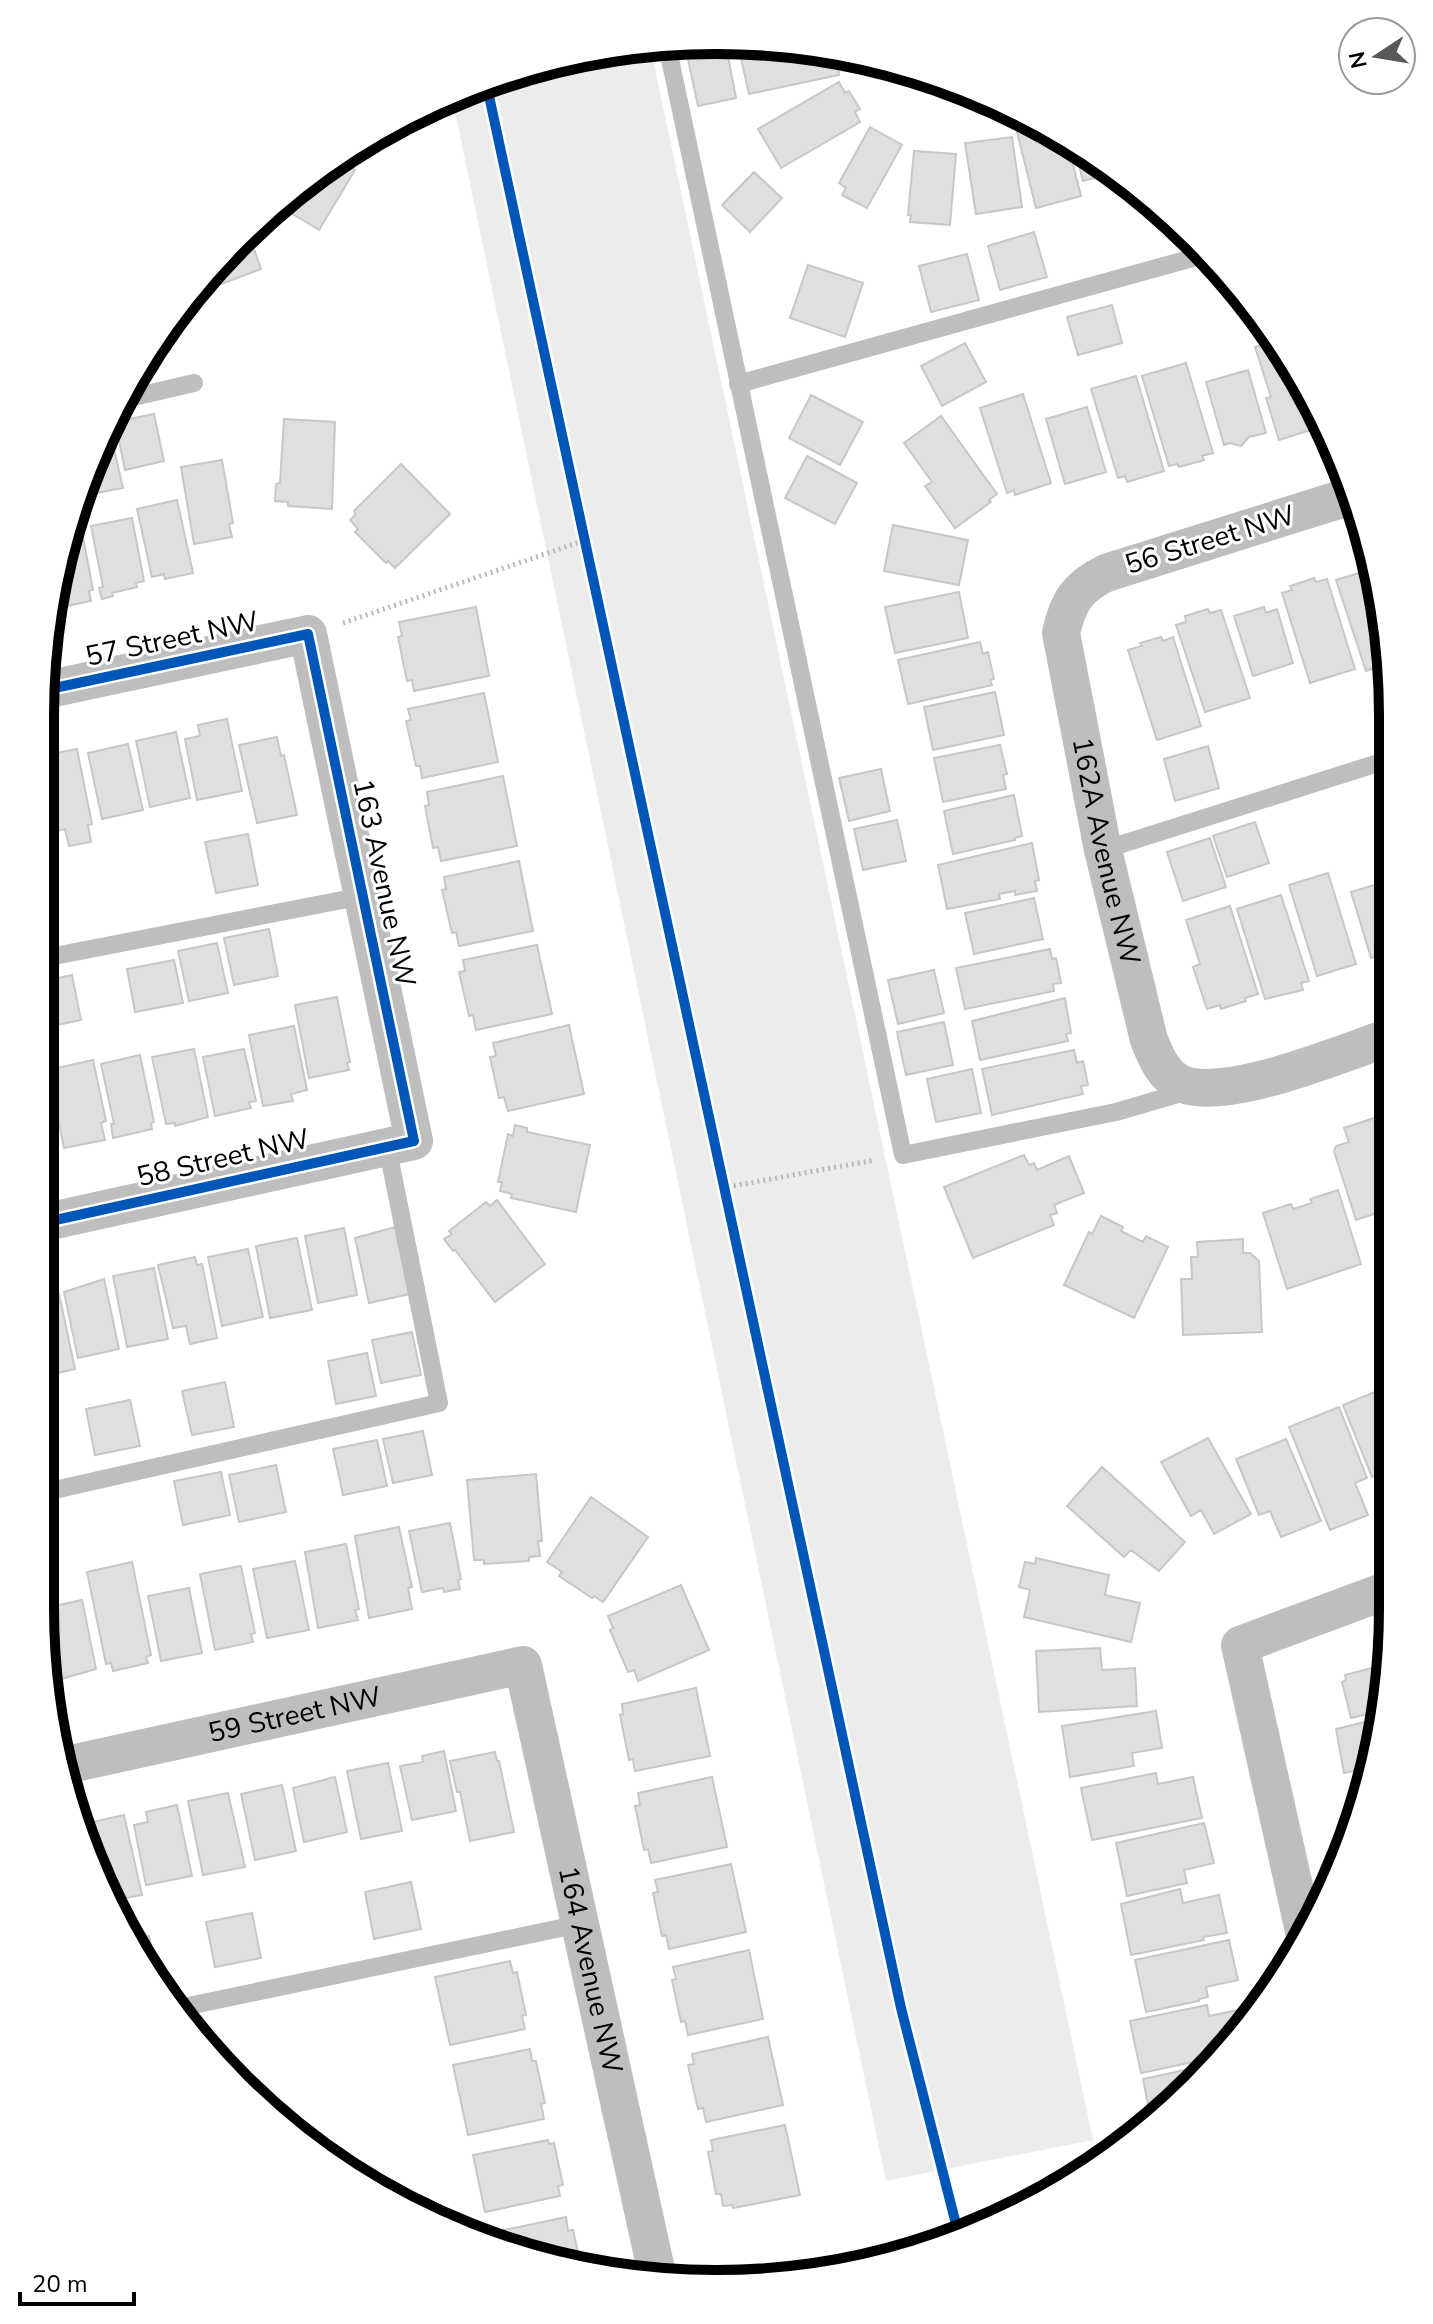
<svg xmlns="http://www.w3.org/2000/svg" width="1433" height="2324" viewBox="0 0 1433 2324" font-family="'Nunito Sans',sans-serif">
  <rect width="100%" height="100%" fill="#fff"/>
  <path fill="#ececec" d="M650,45L1093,2140L886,2181L452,97L499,76L628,46Z"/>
  <path fill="#dfdfdf" stroke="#c7c7c7" stroke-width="2" d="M767,43L841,55L843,65L838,67L839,75L749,94L739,49Z
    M727,51L736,98L698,106L688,59Z
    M839,82L845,93L849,91L860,109L855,112L860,122L781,168L758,129Z
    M1022,114L1067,141L1081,196L1036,208L1013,116Z
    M870,127L902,145L867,208L842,195L846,188L839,183Z
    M1012,137L1022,207L976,214L965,143Z
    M1074,146L1117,172L1083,181Z
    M914,151L956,154L950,225L910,222L911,215H908Z
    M338,160L355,170L319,230L276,204Z
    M754,172L782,198L750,232L722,205Z
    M248,232L261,269L216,286L211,271Z
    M1034,232L1047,277L1000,290L988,246Z
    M967,254L979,300L931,312L919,266Z
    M808,265L863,283L845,337L790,318Z
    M1112,305L1122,343L1078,355L1067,317Z
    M1276,341L1303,379L1320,425L1313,427L1314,429L1279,440L1266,398L1271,397L1255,347Z
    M965,343L986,382L942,406L921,366Z
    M1186,363L1213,453L1202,456L1204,460L1179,467L1177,464L1169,466L1142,376Z
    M1248,370L1266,433L1249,437L1241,446L1230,443L1224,445L1206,382Z
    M1136,376L1164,471L1127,482L1125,476L1118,478L1091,389Z
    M1023,394L1051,483L1015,495L1014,490L1007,493L980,408Z
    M811,395L863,422L840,465L789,438Z
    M1087,407L1106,472L1065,484L1046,419Z
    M154,414L164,461L125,470L115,422Z
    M941,416L997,494L989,500L991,502L955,528L925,486L932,482L904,443Z
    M284,419L335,422L332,509L288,506V502L275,501L276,484L280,483Z
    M112,440L123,488L81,496L91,458L101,442Z
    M807,456L857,483L835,524L785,498Z
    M222,460L233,523L229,524L232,537L194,544L181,467Z
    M401,464L450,514L395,568L388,561L386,563L355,532L358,529L350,520L356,514L354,511Z
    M177,500L193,573L165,579L164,574L152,577L137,509Z
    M79,516L93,590L89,591L91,601L53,609L76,517Z
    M132,518L144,581L136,583L137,587L112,593L113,596L102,599L99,588L103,587L91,526Z
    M893,525L968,540L959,585L884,571Z
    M1372,569L1376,576L1390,663L1366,671L1336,580Z
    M1314,578L1316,582L1327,579L1355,669L1310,683L1282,593L1292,590L1290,586Z
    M959,592L968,638L895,653L885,607Z
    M476,607L489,676L414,691L412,680L407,681L398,637L402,636L399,622Z
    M1264,607L1266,613L1277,609L1293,663L1253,676L1234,616Z
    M1208,609L1210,613L1221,610L1250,698L1205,712L1176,625L1186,622L1185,616Z
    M1161,637L1163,641L1173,637L1201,726L1157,740L1128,650L1142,646L1140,643Z
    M980,642L983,654L988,652L994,679L990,680L992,685L908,704L898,660Z
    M995,692L1004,735L933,750L924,707Z
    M484,693L498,762L422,778L420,766H416L406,721L411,720L408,709Z
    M227,719L242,791L197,800L185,739L200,736L198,725Z
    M176,732L190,798L150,807L136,741Z
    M277,737L281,756L284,755L297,815L257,823L239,745Z
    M128,744L143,810L102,819L88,753Z
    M1000,745L1007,774L1003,775L1006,789L943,802L934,758Z
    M1208,746L1219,788L1175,801L1164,759Z
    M77,749L92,824L88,825L91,842L69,846L65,829L52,832L45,798V755Z
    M881,769L890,811L849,821L839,778Z
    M503,776L517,846L441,861L438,847L433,848L425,806L429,805L427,792Z
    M1391,778V822H1390L1378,782Z
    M1014,795L1022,836L1015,838V840L953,854L944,811Z
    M897,820L906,861L863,870L854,829Z
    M1255,822L1269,863L1227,877L1213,836Z
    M248,834L258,885L216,893L205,842Z
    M1210,838L1226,887L1183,901L1167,852Z
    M1032,843L1039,880L1035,881L1037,891L1015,895V891L999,894L1000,899L947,909L938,865Z
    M519,861L533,931L459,946L456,932L452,933L442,890L446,889L444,877Z
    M1328,873L1356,964L1317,976L1289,885Z
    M1391,880L1390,952L1371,958L1351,892Z
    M1281,895L1309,981L1301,983L1303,990L1265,999L1237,909Z
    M1034,898L1043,939L974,954L965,913Z
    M1230,906L1258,994L1245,998L1246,1001L1221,1009L1220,1005L1207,1009L1193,967L1200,964L1186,920Z
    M269,929L278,976L234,985L224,938Z
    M217,943L228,993L189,1001L178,951Z
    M537,945L552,1014L476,1030L473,1015L469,1016L459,972L465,971L463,960Z
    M1050,949L1052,959L1056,958L1061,983L1053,984L1054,991L965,1009L956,968Z
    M174,960L183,1003L135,1012L127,969Z
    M934,970L944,1013L898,1024L888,980Z
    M72,975L81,1020L43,1028L44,981Z
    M337,997L350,1062L347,1063L349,1070L309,1078L295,1005Z
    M1065,998L1071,1033L1066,1034L1068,1041L980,1060L972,1021Z
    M944,1022L953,1065L906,1075L897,1032Z
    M569,1025L584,1094L508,1111L504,1097L499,1098L490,1057L496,1056L493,1043Z
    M294,1026L307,1090L291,1094L293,1101L263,1106L249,1035Z
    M194,1049L208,1117L175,1126V1123L166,1124L152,1057Z
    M244,1049L256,1101L249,1102L251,1108L215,1116L203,1057Z
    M1074,1050L1077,1063L1083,1061L1088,1085L1081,1086L1083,1094L992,1115L982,1069Z
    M140,1055L154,1122L151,1123L152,1129L113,1138L111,1124H114L101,1064Z
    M93,1060L106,1121L101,1123L105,1140L64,1148L48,1070Z
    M972,1069L981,1113L936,1122L927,1079Z
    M46,1091L57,1147L43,1149V1092Z
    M1386,1114L1390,1124L1389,1209L1356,1220L1334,1151L1336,1146L1349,1142L1344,1128Z
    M515,1125L527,1128V1132L590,1145L576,1212L511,1198L512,1194L500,1191L502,1182H498L508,1134L513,1136Z
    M1024,1155L1029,1165L1034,1163L1037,1170L1069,1156L1084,1193L1054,1205L1057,1213L1050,1215L1054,1225L973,1258L944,1187Z
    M1338,1190L1361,1264L1287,1289L1263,1213L1291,1204L1293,1209L1312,1203L1310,1199Z
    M497,1200L545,1264L495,1302L455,1250L453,1251L444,1239L452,1234L449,1231L486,1202L490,1206Z
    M1101,1216L1123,1227L1121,1231L1143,1242L1146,1236L1168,1247L1134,1318L1064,1285L1089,1232L1092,1234Z
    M395,1227L410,1294L369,1303L355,1238Z
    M344,1228L357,1295L318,1303L305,1236Z
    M297,1238L312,1310L270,1318L256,1246Z
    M1243,1239V1253H1250L1259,1261L1262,1332L1183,1335L1181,1279H1192L1191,1257H1198L1197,1242Z
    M248,1249L263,1317L222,1326L208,1257Z
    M195,1257L197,1265L202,1264L217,1338L190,1344L186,1326L173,1328L158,1265Z
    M154,1268L168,1339L127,1347L113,1276Z
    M104,1279L119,1349L78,1358L64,1292Z
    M53,1288L54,1295L59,1294L75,1369L41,1377L42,1290Z
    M412,1332L421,1375L381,1383L372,1340Z
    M367,1353L376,1396L336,1404L328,1361Z
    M225,1382L234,1427L192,1435L182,1391Z
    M1389,1386L1388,1482L1384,1472L1372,1477L1343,1405Z
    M130,1400L140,1446L95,1455L86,1409Z
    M1339,1407L1367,1478L1355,1483L1368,1515L1330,1530L1289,1427Z
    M423,1431L432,1475L393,1483L383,1439Z
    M1208,1438L1251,1514L1214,1534L1201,1510L1191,1516L1161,1462Z
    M1286,1439L1321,1521L1281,1537L1270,1511L1259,1515L1236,1459Z
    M377,1440L387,1486L343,1495L333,1449Z
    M276,1465L286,1512L239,1522L229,1475Z
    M1102,1467L1185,1542L1159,1571L1131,1550L1124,1557L1067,1506Z
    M221,1472L230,1515L183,1525L174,1481Z
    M536,1474L542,1541H538L540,1556L529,1557V1561L484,1564V1560H474L467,1480Z
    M591,1497L648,1537L603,1602L594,1596L592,1598L559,1576L562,1572L547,1562Z
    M450,1523L461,1579L458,1580L460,1589L444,1592L443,1588L422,1592L409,1531Z
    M399,1527L412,1587L408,1588L412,1609L369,1618L355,1536Z
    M346,1544L359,1609L355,1610L358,1620L318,1628L305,1552Z
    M1036,1558L1109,1575L1105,1595L1140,1603L1131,1642L1024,1617L1030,1590L1019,1587L1025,1562L1035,1564Z
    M295,1561L309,1630L267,1638L253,1569Z
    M132,1562L151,1655L146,1657L148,1663L113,1671L111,1663L106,1664L87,1572Z
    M241,1566L255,1633L251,1634L253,1642L215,1650L200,1574Z
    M681,1585L709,1650L638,1681L634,1670L628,1672L610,1630L613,1628L608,1616Z
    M189,1588L202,1653L161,1661L148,1596Z
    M82,1600L96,1669L54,1681L40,1609Z
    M1100,1648L1102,1670L1135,1668L1137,1706L1039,1712L1036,1651Z
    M1387,1664V1695L1383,1711L1351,1718L1342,1682L1346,1680L1345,1675Z
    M696,1688L710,1756L635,1771L633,1759L629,1760L620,1715L623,1714L622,1704Z
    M1156,1711L1162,1748L1132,1753L1134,1766L1070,1777L1062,1726Z
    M1373,1720L1374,1723L1380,1722L1368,1768L1344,1773L1336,1729Z
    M444,1751L456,1811L412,1820L400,1766L423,1762L422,1756Z
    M495,1752L497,1761H499L514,1832L470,1841L460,1792H457L450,1761Z
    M388,1763L402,1831L361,1839L347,1771Z
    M1156,1773L1158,1784L1193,1777L1202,1818L1092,1840L1081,1788Z
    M1366,1776L1356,1811L1351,1787L1355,1786L1353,1779Z
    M335,1777L347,1832L304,1842L293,1788Z
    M712,1777L727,1847L651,1863L648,1849L644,1850L635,1806L640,1805L638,1793Z
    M282,1785L296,1851L255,1860L241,1794Z
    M228,1793L245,1867L203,1875L188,1801Z
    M177,1805L192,1876L146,1885L134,1825L148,1822L146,1812Z
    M124,1815L142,1895L116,1900L83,1837L80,1825Z
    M1204,1823L1214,1863L1184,1870L1187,1883L1127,1896L1116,1843Z
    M731,1864L746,1932L669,1949L666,1935L662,1936L653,1893L658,1892L655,1880Z
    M411,1882L421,1929L374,1939L365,1892Z
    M1180,1889L1183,1903L1219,1895L1227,1933L1203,1937L1204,1940L1131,1955L1121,1904Z
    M252,1913L261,1958L215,1967L206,1922Z
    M149,1936L159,1980L137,1938Z
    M1229,1940L1238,1980L1206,1987L1208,1997L1199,1999V2001L1146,2012L1135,1960Z
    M749,1950L763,2019L688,2035L685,2021L681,2022L672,1980L676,1979L673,1967Z
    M510,1961L513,1973L517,1972L526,2015L522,2016L525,2029L450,2045L435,1977Z
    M1207,2005L1209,2016L1243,2009L1246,2026L1212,2058L1141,2073L1130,2021Z
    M768,2037L783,2105L706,2122L703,2108L698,2109L688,2065L694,2064L692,2054Z
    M530,2049L532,2061H536L545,2103L541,2104L544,2119L468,2135L453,2065Z
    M1203,2066L1150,2116L1143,2079Z
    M275,2109L315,2142L311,2147L272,2112Z
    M785,2125L800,2195L733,2208L732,2205L723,2206L721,2194H716L708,2152L713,2151L711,2140Z
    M548,2140L549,2144L554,2143L563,2185L558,2186L560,2196L485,2212L473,2155Z
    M566,2217L568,2231L573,2230L580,2261L499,2248L492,2244L490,2233Z"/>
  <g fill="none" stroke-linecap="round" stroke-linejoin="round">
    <path stroke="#b9b9b9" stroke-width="5" stroke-dasharray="2 4" stroke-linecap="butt" d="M343,623L583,541
      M722,1188L875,1160"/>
    <path stroke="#bebebe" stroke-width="18" d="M667,45L903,1155L1116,1112L1188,1091
      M738,384L1207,254
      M125,399L194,383
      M1103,850L1391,759
      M44,958L363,896
      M41,1493L439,1403L387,1146
      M174,2009L580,1924"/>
    <g stroke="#bebebe" stroke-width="38">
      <path id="s1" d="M1351,496L1106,573C1077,587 1068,602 1061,633L1103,850L1149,1040C1156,1056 1161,1071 1176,1081C1217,1107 1344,1052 1390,1037"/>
      <path d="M42,1223L414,1141L308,634L45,690"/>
      <path id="s2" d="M66,1765L523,1665L657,2274"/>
      <path d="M1304,1931L1240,1645L1388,1590"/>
    </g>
    <g stroke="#fff" stroke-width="15">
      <path id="cycleway" d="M486,82L901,2008L959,2236
        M42,1223L414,1141L308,634L45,690"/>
    </g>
    <use href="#cycleway" stroke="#0057b8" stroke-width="10"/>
  </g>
  <g text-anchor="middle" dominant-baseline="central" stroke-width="6" stroke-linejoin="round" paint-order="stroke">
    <g font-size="28" fill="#000" stroke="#fff">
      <text transform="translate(1210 540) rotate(-17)">56 Street NW</text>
      <text transform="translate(172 639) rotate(-12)">57 Street NW</text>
      <text stroke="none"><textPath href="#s1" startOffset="558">162A Avenue NW</textPath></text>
      <text transform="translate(384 883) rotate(78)">163 Avenue NW</text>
      <text transform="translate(223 1158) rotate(-13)">58 Street NW</text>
      <text stroke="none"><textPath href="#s2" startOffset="234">59 Street NW</textPath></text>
      <text stroke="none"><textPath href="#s2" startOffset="780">164 Avenue NW</textPath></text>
    </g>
  </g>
  <path d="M0 0H1433V2324H0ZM716 54H717A662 662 0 0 1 1379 716V1608A662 662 0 0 1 717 2270H716A662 662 0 0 1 54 1608V716A662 662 0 0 1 716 54Z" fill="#fff" fill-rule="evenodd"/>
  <path fill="none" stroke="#000" stroke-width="10" d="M716 54H717A662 662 0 0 1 1379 716V1608A662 662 0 0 1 717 2270H716A662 662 0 0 1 54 1608V716A662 662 0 0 1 716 54Z"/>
  <g transform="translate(1377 56) rotate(258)"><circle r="38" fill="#ffffff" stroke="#999999" stroke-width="2"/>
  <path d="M0-6L14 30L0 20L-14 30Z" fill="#595959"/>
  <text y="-12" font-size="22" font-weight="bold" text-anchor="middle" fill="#000000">N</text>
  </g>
  <path d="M20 2292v12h114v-12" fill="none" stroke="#000000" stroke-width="4"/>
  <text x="32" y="2292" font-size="24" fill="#000000" stroke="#ffffff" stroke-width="6" paint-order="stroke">20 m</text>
</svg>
